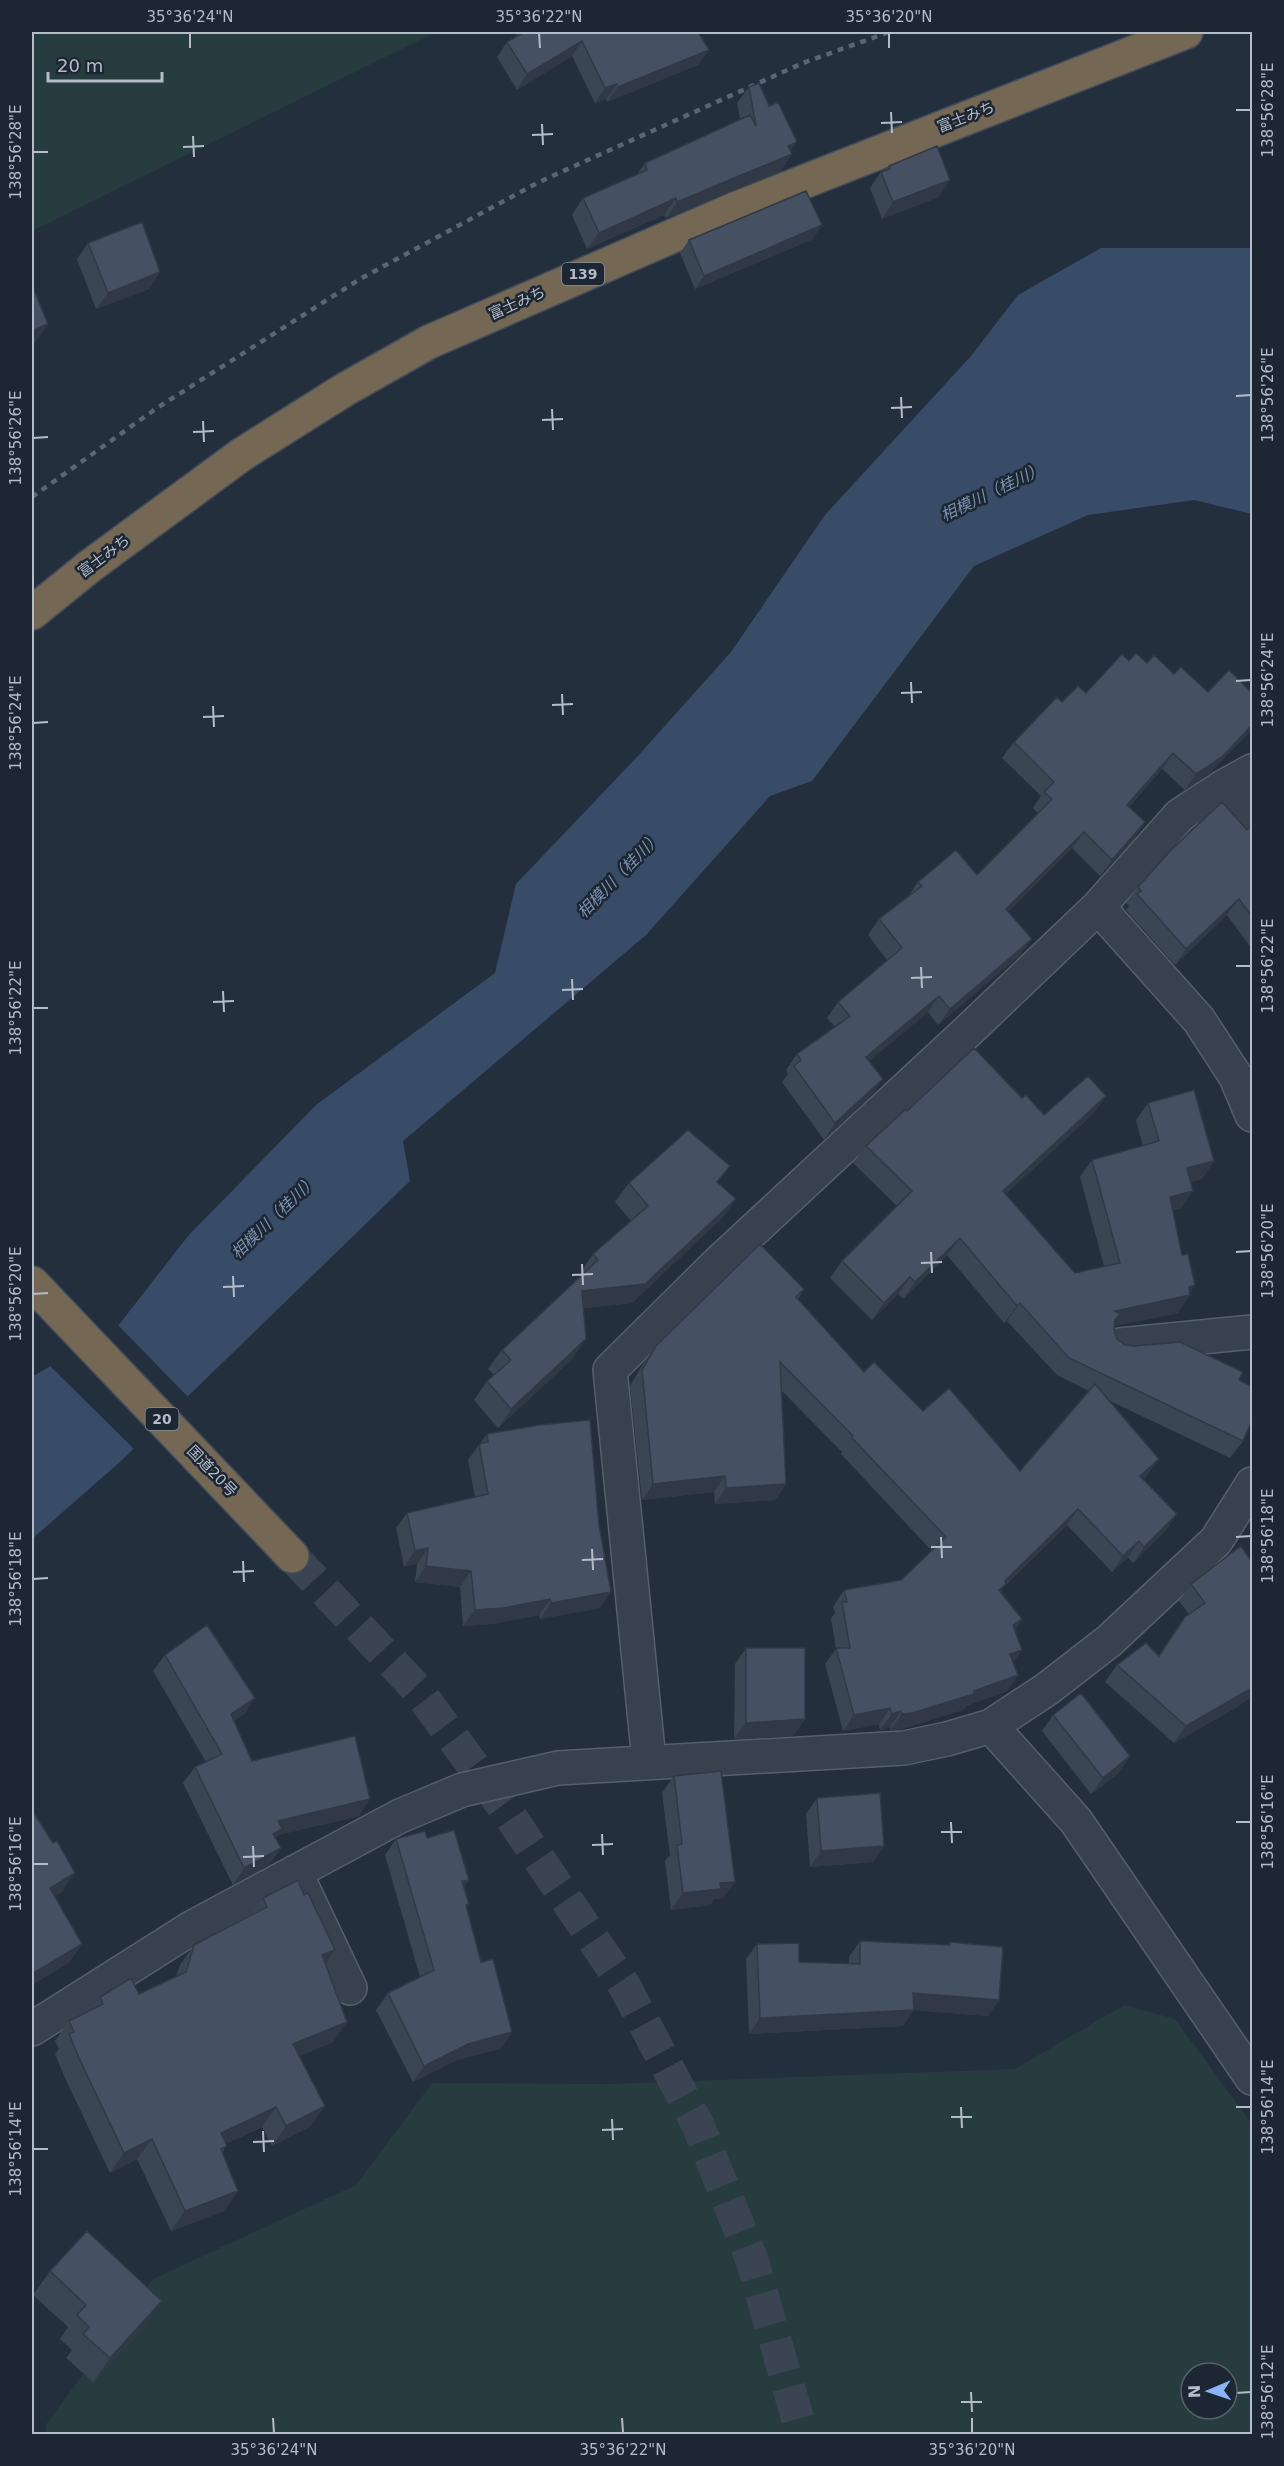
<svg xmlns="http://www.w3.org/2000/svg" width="1284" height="2466" viewBox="0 0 1284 2466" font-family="'DejaVu Sans','Noto Sans JP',sans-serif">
  <rect width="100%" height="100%" fill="#242f3e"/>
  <path fill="#263c3f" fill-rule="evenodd" d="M32,32H436L32,231Z
    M1124,2005L1175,2019L1252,2124V2434H47L45,2426L153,2279L356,2185L432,2083L610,2084L1015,2069ZM1191,2373H1227V2409H1191Z"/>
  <path fill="#394c67" d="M1101,248H1252V514L1194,500L1088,515L974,566L812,781L770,796L646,935L403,1141L410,1181L121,1461L32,1539V1377L118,1326L188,1236L316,1105L495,973L516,884L637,757L731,652L825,515L971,356L1018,295Z"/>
  <path fill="#242f3e" d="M117,1324L190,1399L136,1451L48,1364Z"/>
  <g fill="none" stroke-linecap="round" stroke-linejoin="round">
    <path stroke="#3a4453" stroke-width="33" stroke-dasharray="33 16" stroke-linecap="butt" d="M292,1556L417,1689L508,1813L624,1985L698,2125L752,2260L802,2434"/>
    <g stroke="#565f6c" stroke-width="36">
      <path id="minor" d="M1223,787L1252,817
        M1098,907L1199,1020L1236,1077L1252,1115
        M1120,1345L1252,1332
        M991,1726L1076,1821L1252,2078
        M649,1761L610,1370L716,1265L968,1031L1098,907L1180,815L1223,787L1252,771
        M295,1872L350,1988
        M32,2029L193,1927L400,1816L462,1790L558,1768L904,1748L947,1739L991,1726L1047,1689L1109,1641L1216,1541L1252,1484"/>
    </g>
    <g stroke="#434c59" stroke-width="36">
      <path id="highway" d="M32,613L90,566L241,455L344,390L429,342L737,208L1186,32
        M32,1283L292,1556"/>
    </g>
    <use href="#minor" stroke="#38414e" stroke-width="33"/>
    <use href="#highway" stroke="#746855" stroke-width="33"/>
    <path stroke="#5a6575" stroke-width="4.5" stroke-dasharray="6 6" stroke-linecap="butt" d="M32,497L157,408L360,279L539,182L803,63L889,32"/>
  </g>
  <path fill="#3b4654" d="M519,32H698L709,50L698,65L607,102L606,99L595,103L572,56L517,90L497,57L507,42L515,37Z
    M749,87L790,150L781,171L666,218L664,215L587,249L572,215L583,198L637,174L645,163L740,119L737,103Z
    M889,166L939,197L882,219L870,188L881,172L885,170Z
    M813,239L695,289L680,253L689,240Z
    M88,243L160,272L149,289L96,309L77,259Z
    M1086,693L1210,773L1185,790L1162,769L1129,807L1145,822L1134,839L1100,876L1072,848L1008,912L1020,955L938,1025L928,1012L869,1061L883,1079L871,1095L824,1140L782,1082L788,1074L786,1070L797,1054L835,1027L827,1018L838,1002L887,960L868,935L879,919L909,895L918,882L977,875L1038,813L1033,808L1041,796L1002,758L1014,742L1062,702Z
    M1252,825V949L1227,915L1175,965L1126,910L1129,906L1126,903L1138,887L1247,830Z
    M1106,1096L1094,1113L1006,1194L1075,1273L1104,1266L1080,1177L1092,1160L1143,1146L1136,1120L1148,1103L1214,1161L1202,1179L1191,1182L1181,1208L1172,1210L1190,1293L1178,1313L1114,1326V1330L1117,1339L1125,1345L1239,1380L1243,1441L1230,1458L1108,1400L1159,1459L1147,1475L1143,1479L1177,1514L1166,1530L1133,1563L1128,1557L1112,1572L1067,1525L1003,1588L1001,1591L1022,1619L1015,1630L1013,1663L1018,1675L1007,1691L966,1706L963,1710L901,1729L890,1730V1727L880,1730L879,1724L843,1731L825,1664L836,1649L831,1618L835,1613L833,1607L844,1590L901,1580L932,1551L841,1454L842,1452L782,1391L786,1484L775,1500L715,1504L714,1492L642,1500L630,1386L644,1362L656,1346L804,1289L798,1299L864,1372L923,1411L1020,1471L1089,1391L1057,1375L1007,1321L1004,1323L947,1255L903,1299L898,1294L872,1320L830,1278L842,1261L897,1206L853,1163L866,1146L907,1111L1022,1098L1044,1115Z
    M629,1183H718L736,1199L722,1218L632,1303L584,1308L573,1358L498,1428L474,1400L487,1381L494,1375L488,1369L502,1350L582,1275L580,1273L593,1254L631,1221L615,1202Z
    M487,1434L600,1608L540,1619L539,1615L492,1624L463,1626L460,1587L415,1582L417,1564L404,1567L396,1528L407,1513L475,1497L468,1460Z
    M1241,1546L1239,1706L1174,1743L1105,1682L1117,1665L1159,1656L1185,1617L1189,1614L1179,1601L1191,1584Z
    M746,1648L805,1719L793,1736L734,1739L735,1664Z
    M165,1655L255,1698L244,1714L234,1721L252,1761L359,1816L278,1835L276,1838L281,1848L269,1865L233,1885L183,1783L195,1767L206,1762L153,1671Z
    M1053,1715L1119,1773L1091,1794L1042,1731Z
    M674,1776L723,1898L714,1899L710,1905L671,1910L665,1861L670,1855L662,1793Z
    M817,1798L884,1846L873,1862L810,1867L806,1814Z
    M427,1838L464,1886L466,1908L481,1962L512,2032L500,2049L457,2060L413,2082L376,2010L388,1993L420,1977L385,1855L396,1839Z
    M304,1895L335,1950L325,1963L333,2042L299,2056L311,2126L272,2146L262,2127L226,2144L223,2152L224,2211L171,2231L137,2159L110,2173L65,2078L55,2054L59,2049L55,2041L69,2021L91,2010L100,1997L139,1994L176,1976L180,1965L194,1945L251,1915L263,1898Z
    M860,1941L948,1945L950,1942L999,2000L988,2016L914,2010L903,2026L749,2034L746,1959L757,1944L799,1962L849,1964V1957Z
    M50,2271L146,2325L93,2382L66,2358L72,2350L60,2339L68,2327L33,2295Z"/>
  <path fill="#303945" d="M582,41L572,56L517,90L527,74Z
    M709,50L698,65L607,102L618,87Z
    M617,84L606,99L595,103L605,88Z
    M797,142L786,157L792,154L781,171L666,218L677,202Z
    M950,180L939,197L882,219L893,202Z
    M676,198L664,215L587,249L599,233Z
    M822,225L813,239L695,289L704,276Z
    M160,272L149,289L96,309L108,293Z
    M48,324L36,341L32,343V331Z
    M1252,725V730L1210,773L1185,790L1196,774Z
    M1173,753L1162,769L1116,821L1127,805Z
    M1145,822L1134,839L1100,876L1112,860Z
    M1084,832L1072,848L995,925L1006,909Z
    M1239,899L1227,915L1175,965L1186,949Z
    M1032,939L1020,955L938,1025L950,1009Z
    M939,996L928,1012L855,1073L866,1057Z
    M883,1079L871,1095L824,1140L835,1123Z
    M1106,1096L1094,1113L991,1208L1003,1191Z
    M1214,1161L1202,1179L1175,1186L1187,1168Z
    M1193,1191L1181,1208L1158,1215L1170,1197Z
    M736,1199L722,1218L632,1303L569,1310L582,1291Z
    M960,1238L947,1255L903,1299L915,1282Z
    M910,1277L898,1294L872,1320L884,1303Z
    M1195,1285L1188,1296L1190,1295L1178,1313L1111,1327L1115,1311Z
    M1020,1303L1007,1321L1004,1323L1017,1306Z
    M586,1339L573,1358L498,1428L511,1409Z
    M1159,1459L1147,1475L1129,1492L1140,1476Z
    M725,1476L714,1492L642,1500L653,1484Z
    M786,1484L775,1500L715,1504L726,1488Z
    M1078,1509L1067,1525L1003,1588L995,1600L988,1606L1005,1581Z
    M1177,1514L1166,1530L1133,1563L1144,1547Z
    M1139,1541L1128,1557L1112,1572L1123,1556Z
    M428,1548L417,1564L404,1567L415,1551Z
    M426,1566L471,1571L460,1587L415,1582Z
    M611,1592L600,1608L540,1619L551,1603Z
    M550,1599L539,1615L492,1624L463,1626L475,1610Z
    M1022,1619L1011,1635L1013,1625Z
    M1022,1650L1011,1666L1010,1654Z
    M1018,1675L1007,1691L966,1706L963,1710L901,1729L890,1730L902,1714L974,1691Z
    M1252,1688V1697L1239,1706L1174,1743L1186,1726Z
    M255,1698L244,1714L219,1730L231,1714Z
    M890,1708L879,1724L843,1731L854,1715Z
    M901,1711L890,1727L880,1730L892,1714Z
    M805,1719L793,1736L734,1739L746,1723Z
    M1130,1756L1119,1773L1091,1794L1103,1778Z
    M370,1799L359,1816L278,1835L271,1845L262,1850L278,1821Z
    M884,1846L873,1862L810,1867L821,1851Z
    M281,1848L269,1865L233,1885L244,1868Z
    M75,1873L62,1892L37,1907L50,1888Z
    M469,1880L457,1896L462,1881Z
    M735,1882L723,1898L714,1899L710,1905L671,1910L683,1893L720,1883Z
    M82,1944L69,1963L32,1985V1974Z
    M335,1950L321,1970L322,1955Z
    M913,1993L999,2000L988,2016L902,2009Z
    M914,2010L903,2026L749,2034L760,2018Z
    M347,2022L333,2042L279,2064L293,2044Z
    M512,2032L500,2049L457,2060L413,2082L424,2066L468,2044Z
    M325,2106L311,2126L272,2146L286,2126Z
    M276,2107L262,2127L207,2153L221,2133Z
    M152,2139L137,2159L110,2173L124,2153Z
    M238,2191L224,2211L171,2231L185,2211Z
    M162,2301L146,2325L93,2382L110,2358Z"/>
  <path fill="#455162" stroke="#303945" stroke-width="1.5" d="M524,32H698L709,50L618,87L617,84L605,88L582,41L527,74L507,42Z
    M759,83L769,106L778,102L797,142L788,146L792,154L677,202L676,198L599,233L583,198L647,170L645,163L750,115L756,126L749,87Z
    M937,146L950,180L893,202L881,172L890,169L889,166Z
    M806,191L822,225L704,276L689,240Z
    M142,222L160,272L108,293L88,243Z
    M32,285L48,324L32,331Z
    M1136,653L1147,663L1154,655L1174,674L1181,667L1208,692L1229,670L1252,693V725L1222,757L1196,774L1173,753L1127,805L1145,822L1112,860L1084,832L1006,909L1032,939L950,1009L939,996L866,1057L883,1079L835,1123L794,1066L801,1060L797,1054L850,1016L838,1002L902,948L879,919L922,886L918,882L956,850L977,875L1052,799L1044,792L1054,782L1014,742L1057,697L1062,702L1078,686L1086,693L1122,654L1129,661Z
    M1222,802L1247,830L1252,825V917L1239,899L1186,949L1137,894L1141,891L1138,887L1172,849Z
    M974,1048L1022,1098L1026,1095L1044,1115L1088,1076L1106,1096L1003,1191L1075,1273L1120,1263L1092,1160L1159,1141L1148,1103L1194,1090L1214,1161L1187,1168L1193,1191L1170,1197L1182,1255L1188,1254L1195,1285L1189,1287L1190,1295L1115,1311L1120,1314L1115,1320L1114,1330L1117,1339L1125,1345L1134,1346L1180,1342L1243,1372L1239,1380L1252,1387V1420L1243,1441L1069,1358L1020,1303L1017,1306L960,1238L915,1282L910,1277L884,1303L842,1261L912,1191L866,1146L906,1109L907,1111Z
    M688,1130L730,1166L717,1182L736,1199L645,1284L582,1291L586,1339L511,1409L487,1381L511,1360L502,1350L598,1260L593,1254L648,1206L629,1183Z
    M760,1244L804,1289L796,1297L864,1372L874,1362L923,1411L949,1388L1020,1471L1095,1384L1159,1459L1140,1476L1177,1514L1144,1547L1139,1541L1123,1556L1078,1509L1005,1581L1006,1584L999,1590L1022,1619L1013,1625L1022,1650L1010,1654L1018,1675L974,1691V1694L912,1713L902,1714L901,1711L892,1714L890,1708L854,1715L836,1648H850L842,1602H847L844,1590L901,1580L946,1537L852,1438L853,1436L780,1362L786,1484L726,1488L725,1476L653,1484L642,1370L656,1346Z
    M590,1420L599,1525L611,1592L551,1603L550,1599L503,1608L475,1610L471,1571L426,1566L428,1548L415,1551L407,1513L488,1494L479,1444L488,1442L487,1434L539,1425Z
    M1241,1546L1252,1562V1688L1186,1726L1117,1665L1146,1643L1159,1656L1185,1617L1205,1603L1191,1584Z
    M207,1625L255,1698L231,1714L252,1761L355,1736L370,1799L278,1821L282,1829L273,1834L281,1848L244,1868L195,1767L222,1754L165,1655Z
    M746,1648H805V1719L746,1723Z
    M1081,1693L1130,1756L1103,1778L1053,1715Z
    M721,1771L735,1882L720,1883L721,1889L683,1893L677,1845L682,1844L674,1776Z
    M880,1793L884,1846L821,1851L817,1798Z
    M32,1810L53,1843L57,1841L75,1873L50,1888L82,1944L32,1974Z
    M454,1830L469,1880L462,1881L469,1904L466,1905L481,1962L493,1959L512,2032L468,2044L424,2066L388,1993L434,1970L396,1839L425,1831L427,1838Z
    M298,1880L304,1895L308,1893L335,1950L322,1955L347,2022L293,2044L325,2106L286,2126L276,2107L221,2133L227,2146L221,2149L238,2191L185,2211L152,2139L124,2153L79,2058L69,2034L74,2032L69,2021L103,2004L100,1997L131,1978L139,1994L186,1972L194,1945L267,1907L263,1898Z
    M860,1941L950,1945V1942L1003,1947L999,2000L913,1993L914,2010L760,2018L757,1944L799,1943V1962L860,1964Z
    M87,2231L162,2301L110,2358L83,2334L89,2327L77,2315L86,2305L50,2271Z"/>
  <path fill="none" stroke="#b4bcc9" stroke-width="2" d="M190,33V48M539,33L540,48M889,33V48M1236,110H1251M891,112L892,133M881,123L902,122M542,124L543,145M532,135L553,134M193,136L194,157M183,147L204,146M33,152H48M1236,396L1251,395M901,397L902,418M891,408L912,407M552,409L553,430M542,420L563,419M203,421L204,442M193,432L214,431M33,438L48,437M1236,681L1251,680M911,682L912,703M901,693L922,692M562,694L563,715M552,705L573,704M213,706L214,727M203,717L224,716M33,723L48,722M1236,966H1251M921,967L922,988M911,978L932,977M572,979L573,1000M562,990L583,989M223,991L224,1012M213,1002L234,1001M33,1008H48M931,1252L932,1273M1236,1252L1251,1251M921,1263L942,1262M582,1264L583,1285M572,1275L593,1274M233,1276L234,1297M223,1287L244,1286M33,1294L48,1293M941,1537L942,1558M1236,1537L1251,1536M931,1547H952M592,1549L593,1570M582,1560L603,1559M243,1561L244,1582M233,1572L254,1571M33,1579L48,1578M951,1822L952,1843M1236,1822H1251M941,1832H962M602,1834L603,1855M592,1845L613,1844M253,1846L254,1867M243,1857L264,1856M33,1864H48M961,2107L962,2128M1236,2107H1251M951,2117H972M612,2119L613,2140M602,2130L623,2129M263,2131L264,2152M253,2142L274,2141M33,2149H48M971,2392L972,2412M1236,2393L1251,2392M961,2402H982M273,2418L274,2433M622,2418L623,2433M972,2418V2433"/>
  <g text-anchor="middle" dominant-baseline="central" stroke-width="5" stroke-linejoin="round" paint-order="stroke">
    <g fill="#1d2633" stroke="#878f9c" stroke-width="1.5">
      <rect x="562" y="263" width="42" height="22" rx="4.5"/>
      <rect x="145.5" y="1408" width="33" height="22" rx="4.5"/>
    </g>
    <g font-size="14" font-weight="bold" fill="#b4bcc9">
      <text x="583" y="274">139</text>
      <text x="162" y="1419">20</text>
    </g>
    <g font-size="15" fill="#b4bcc9" stroke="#1d2633">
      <text transform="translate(966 117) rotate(-21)">富士みち</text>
      <text transform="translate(517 303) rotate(-24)">富士みち</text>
      <text transform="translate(104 556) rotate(-37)">富士みち</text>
      <text transform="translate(212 1471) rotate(46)">国道20号</text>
    </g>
    <g font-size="16" font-style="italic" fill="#7c92b1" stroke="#1d2633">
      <text transform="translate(992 492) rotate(-26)">相模川（桂川）</text>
      <text transform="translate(619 875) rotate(-46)">相模川（桂川）</text>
      <text transform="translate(274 1217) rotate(-44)">相模川（桂川）</text>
    </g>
  </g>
  <rect width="1284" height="2466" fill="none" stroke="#1d2633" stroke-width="66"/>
  <g transform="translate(1209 2391) rotate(268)"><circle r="28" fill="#1d2633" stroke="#59626f" stroke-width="1.5"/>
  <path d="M0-4.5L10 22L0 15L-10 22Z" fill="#8ab4f8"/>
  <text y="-9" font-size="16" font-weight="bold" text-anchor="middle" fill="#b4bcc9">N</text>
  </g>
  <path d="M48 72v9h114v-9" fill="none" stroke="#b4bcc9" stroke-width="3"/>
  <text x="57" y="72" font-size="18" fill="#b4bcc9" stroke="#1d2633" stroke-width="4.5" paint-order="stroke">20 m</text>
  <rect x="33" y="33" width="1218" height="2400" fill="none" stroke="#b4bcc9" stroke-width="2"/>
  <g font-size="15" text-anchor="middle" fill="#b4bcc9">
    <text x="190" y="22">35°36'24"N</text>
    <text x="539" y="22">35°36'22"N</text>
    <text x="889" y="22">35°36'20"N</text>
    <text transform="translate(1268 110) rotate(-90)" y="5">138°56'28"E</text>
    <text transform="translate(16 152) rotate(-90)" y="5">138°56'28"E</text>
    <text transform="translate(1268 395) rotate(-90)" y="5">138°56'26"E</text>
    <text transform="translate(16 438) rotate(-90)" y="5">138°56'26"E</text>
    <text transform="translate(1268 680) rotate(-90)" y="5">138°56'24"E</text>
    <text transform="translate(16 723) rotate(-90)" y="5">138°56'24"E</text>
    <text transform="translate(1268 966) rotate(-90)" y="5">138°56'22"E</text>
    <text transform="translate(16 1008) rotate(-90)" y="5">138°56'22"E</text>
    <text transform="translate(1268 1251) rotate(-90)" y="5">138°56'20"E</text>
    <text transform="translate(16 1294) rotate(-90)" y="5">138°56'20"E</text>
    <text transform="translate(1268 1536) rotate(-90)" y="5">138°56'18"E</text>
    <text transform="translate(16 1579) rotate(-90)" y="5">138°56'18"E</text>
    <text transform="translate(1268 1822) rotate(-90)" y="5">138°56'16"E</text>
    <text transform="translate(16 1864) rotate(-90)" y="5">138°56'16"E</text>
    <text transform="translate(1268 2107) rotate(-90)" y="5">138°56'14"E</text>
    <text transform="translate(16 2149) rotate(-90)" y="5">138°56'14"E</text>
    <text transform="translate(1268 2392) rotate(-90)" y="5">138°56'12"E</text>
    <text x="274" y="2455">35°36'24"N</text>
    <text x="623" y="2455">35°36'22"N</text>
    <text x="972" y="2455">35°36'20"N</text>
  </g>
</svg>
